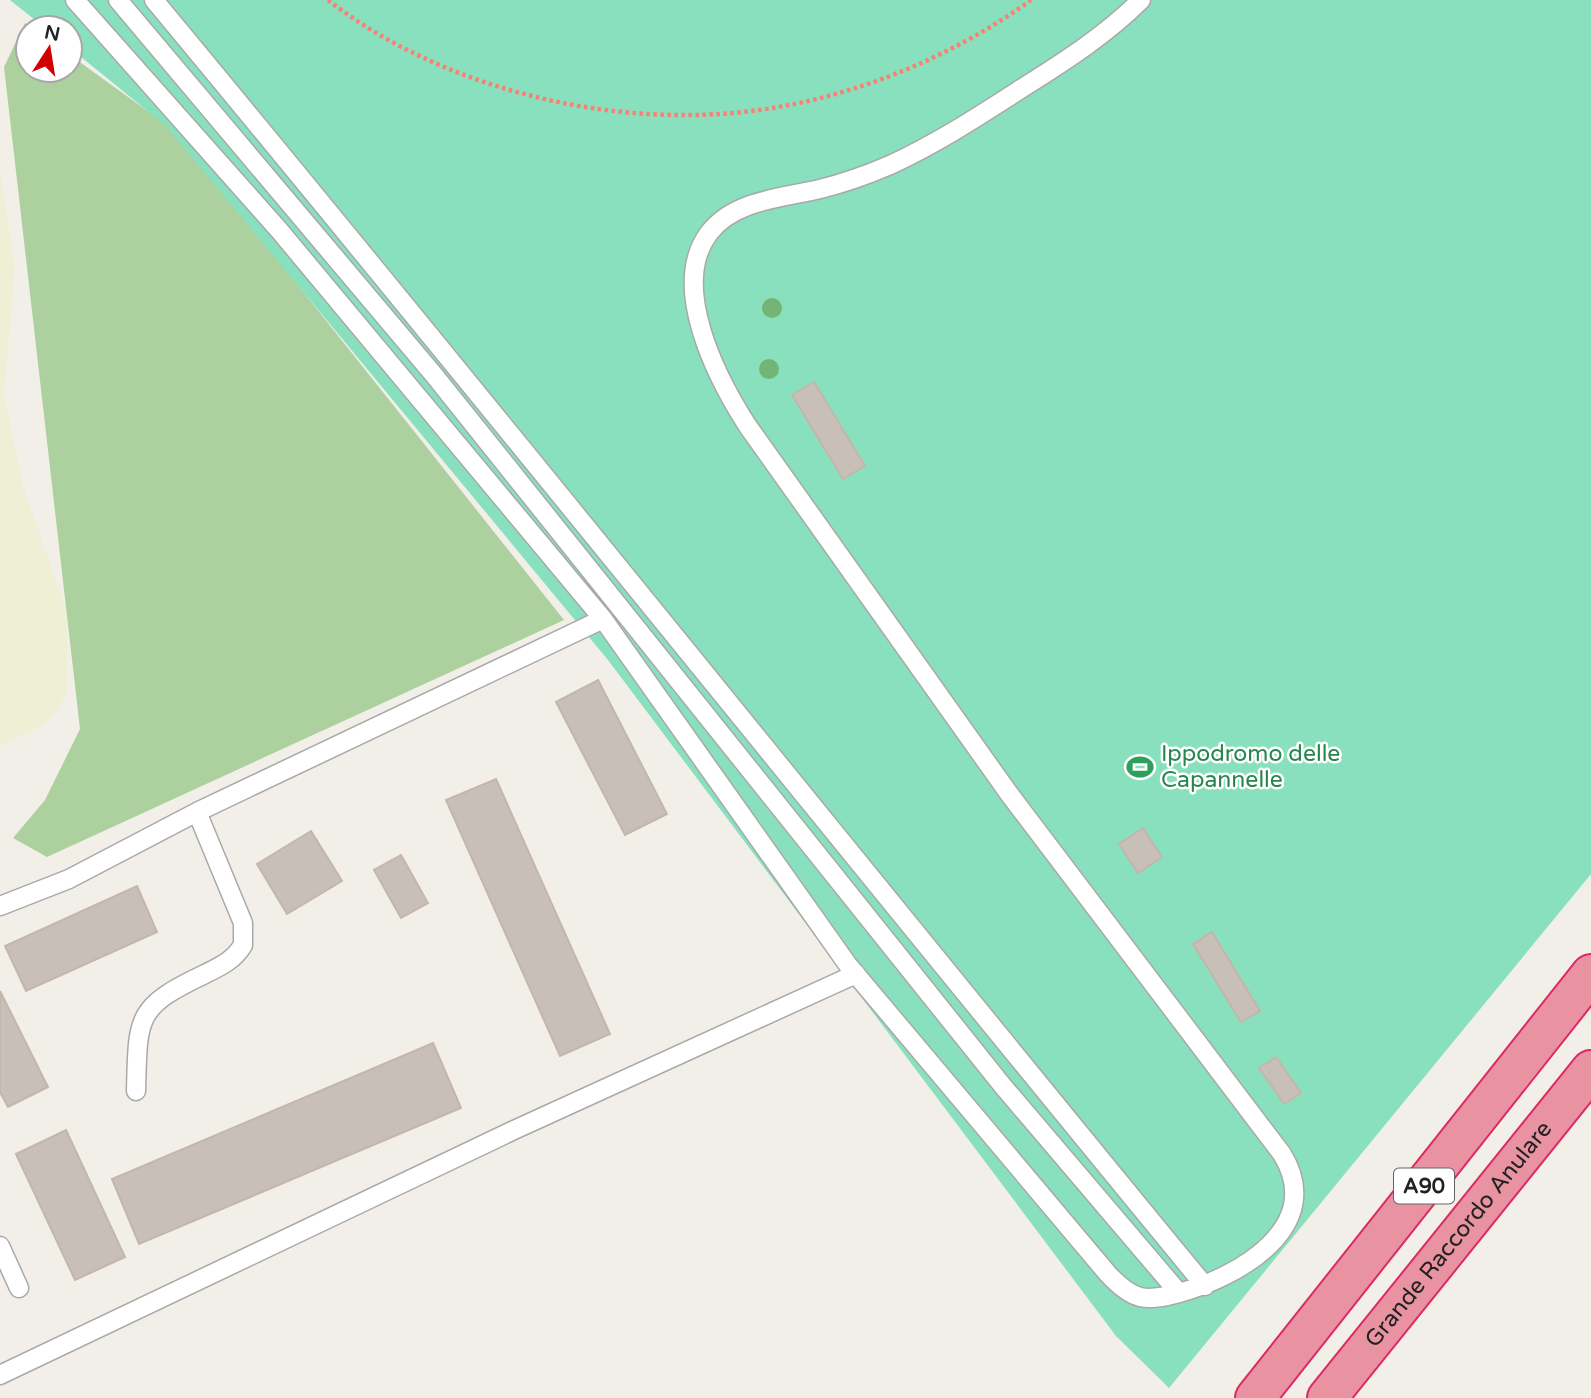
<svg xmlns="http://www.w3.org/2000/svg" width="1591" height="1398" viewBox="0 0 1591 1398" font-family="'Varela Round',sans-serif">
  <rect width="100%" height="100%" fill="#f2efe9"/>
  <path fill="#eef0d5" d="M0,168L15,269L4,396L24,489L67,612V693L54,715L33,731L0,745Z"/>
  <path fill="#add19e" d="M25,23L32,28H28V70H70V55L160,120L185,143L564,620L47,857L13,838L45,800L80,729L4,67Z"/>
  <path fill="#88e0be" d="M10,0H1591V874L1169,1388L1116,1336L608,660L166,126L70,48V28H45Z"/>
  <path fill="#c7bfb8" stroke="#c4b6ab" stroke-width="2" d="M814,382L865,466L843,479L792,395Z
    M598,680L667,814L625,835L556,702Z
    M496,779L610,1034L560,1056L446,800Z
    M1143,828L1162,857L1138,873L1119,844Z
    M311,831L342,881L287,914L257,864Z
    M401,855L428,903L401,918L374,870Z
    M137,886L157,932L26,991L5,946Z
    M1212,932L1260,1011L1241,1022L1193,944Z
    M0,991L48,1087L8,1107L0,1092Z
    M433,1043L461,1108L139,1244L112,1179Z
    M1276,1057L1301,1093L1284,1104L1259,1068Z
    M66,1130L125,1257L75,1280L16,1154Z"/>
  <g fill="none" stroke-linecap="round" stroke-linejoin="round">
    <g stroke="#a9a9a9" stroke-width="21">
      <path id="lane" d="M75,0L279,230L603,619L848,965L1108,1274C1133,1301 1145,1302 1179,1293
        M118,0L434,375L1002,1085L1179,1293C1238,1277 1327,1227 1282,1154L1010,795L747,425C717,378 669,286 709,233C734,200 782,198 820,189C844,183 867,175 890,165C938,143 982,114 1027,85C1067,60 1108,33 1141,0
        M154,0C508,426 853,859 1205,1286
        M0,906L69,879L197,812L603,619
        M136,1091C138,1017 135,1007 205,974C221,966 234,960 243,945V923L197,812
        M0,1246L19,1288
        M0,1375L514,1130L856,974"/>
    </g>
    <g stroke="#dc2a67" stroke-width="42">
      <g id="highway">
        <path d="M1255,1398L1591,974"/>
        <path id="s1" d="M1327,1398L1591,1070"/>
      </g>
    </g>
    <path stroke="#fa8072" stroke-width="4.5" stroke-dasharray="3.5 3.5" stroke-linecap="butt" d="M328,0C437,85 596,125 732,113C838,104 945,62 1031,0"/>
    <use href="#lane" stroke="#fff" stroke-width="18"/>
    <use href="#highway" stroke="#e892a2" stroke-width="38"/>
  </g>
  <g fill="#74b475">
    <circle cx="772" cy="308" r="10"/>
    <circle cx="769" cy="369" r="10"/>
  </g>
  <defs>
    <g id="stadium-bare" transform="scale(2.1)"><path d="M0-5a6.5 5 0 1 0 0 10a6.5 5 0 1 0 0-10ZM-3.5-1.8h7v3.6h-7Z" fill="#2e9e5b" stroke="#fff" stroke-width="2.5" paint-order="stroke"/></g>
  </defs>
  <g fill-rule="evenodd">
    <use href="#stadium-bare" x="1140" y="767"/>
  </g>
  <g text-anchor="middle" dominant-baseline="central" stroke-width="5" stroke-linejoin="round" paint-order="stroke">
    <rect fill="#fff" stroke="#646464" stroke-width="2" x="1394" y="1168.5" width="60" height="35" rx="5"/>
    <g font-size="21" font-weight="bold" fill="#222">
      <text x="1424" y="1186">A90</text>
    </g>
    <g font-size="23" fill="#27864d" stroke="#fff" text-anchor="start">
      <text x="1161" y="754">Ippodromo delle<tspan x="1161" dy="26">Capannelle</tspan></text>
    </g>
    <g font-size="23" fill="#222" stroke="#fff">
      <text stroke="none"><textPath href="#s1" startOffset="210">Grande Raccordo Anulare</textPath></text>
    </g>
  </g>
  <g transform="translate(49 49) rotate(12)"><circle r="33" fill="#ffffff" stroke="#a7a7a7" stroke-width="2"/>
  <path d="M0-5L12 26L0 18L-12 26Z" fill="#d40000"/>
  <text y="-10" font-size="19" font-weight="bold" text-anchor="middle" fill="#222222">N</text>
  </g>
</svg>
